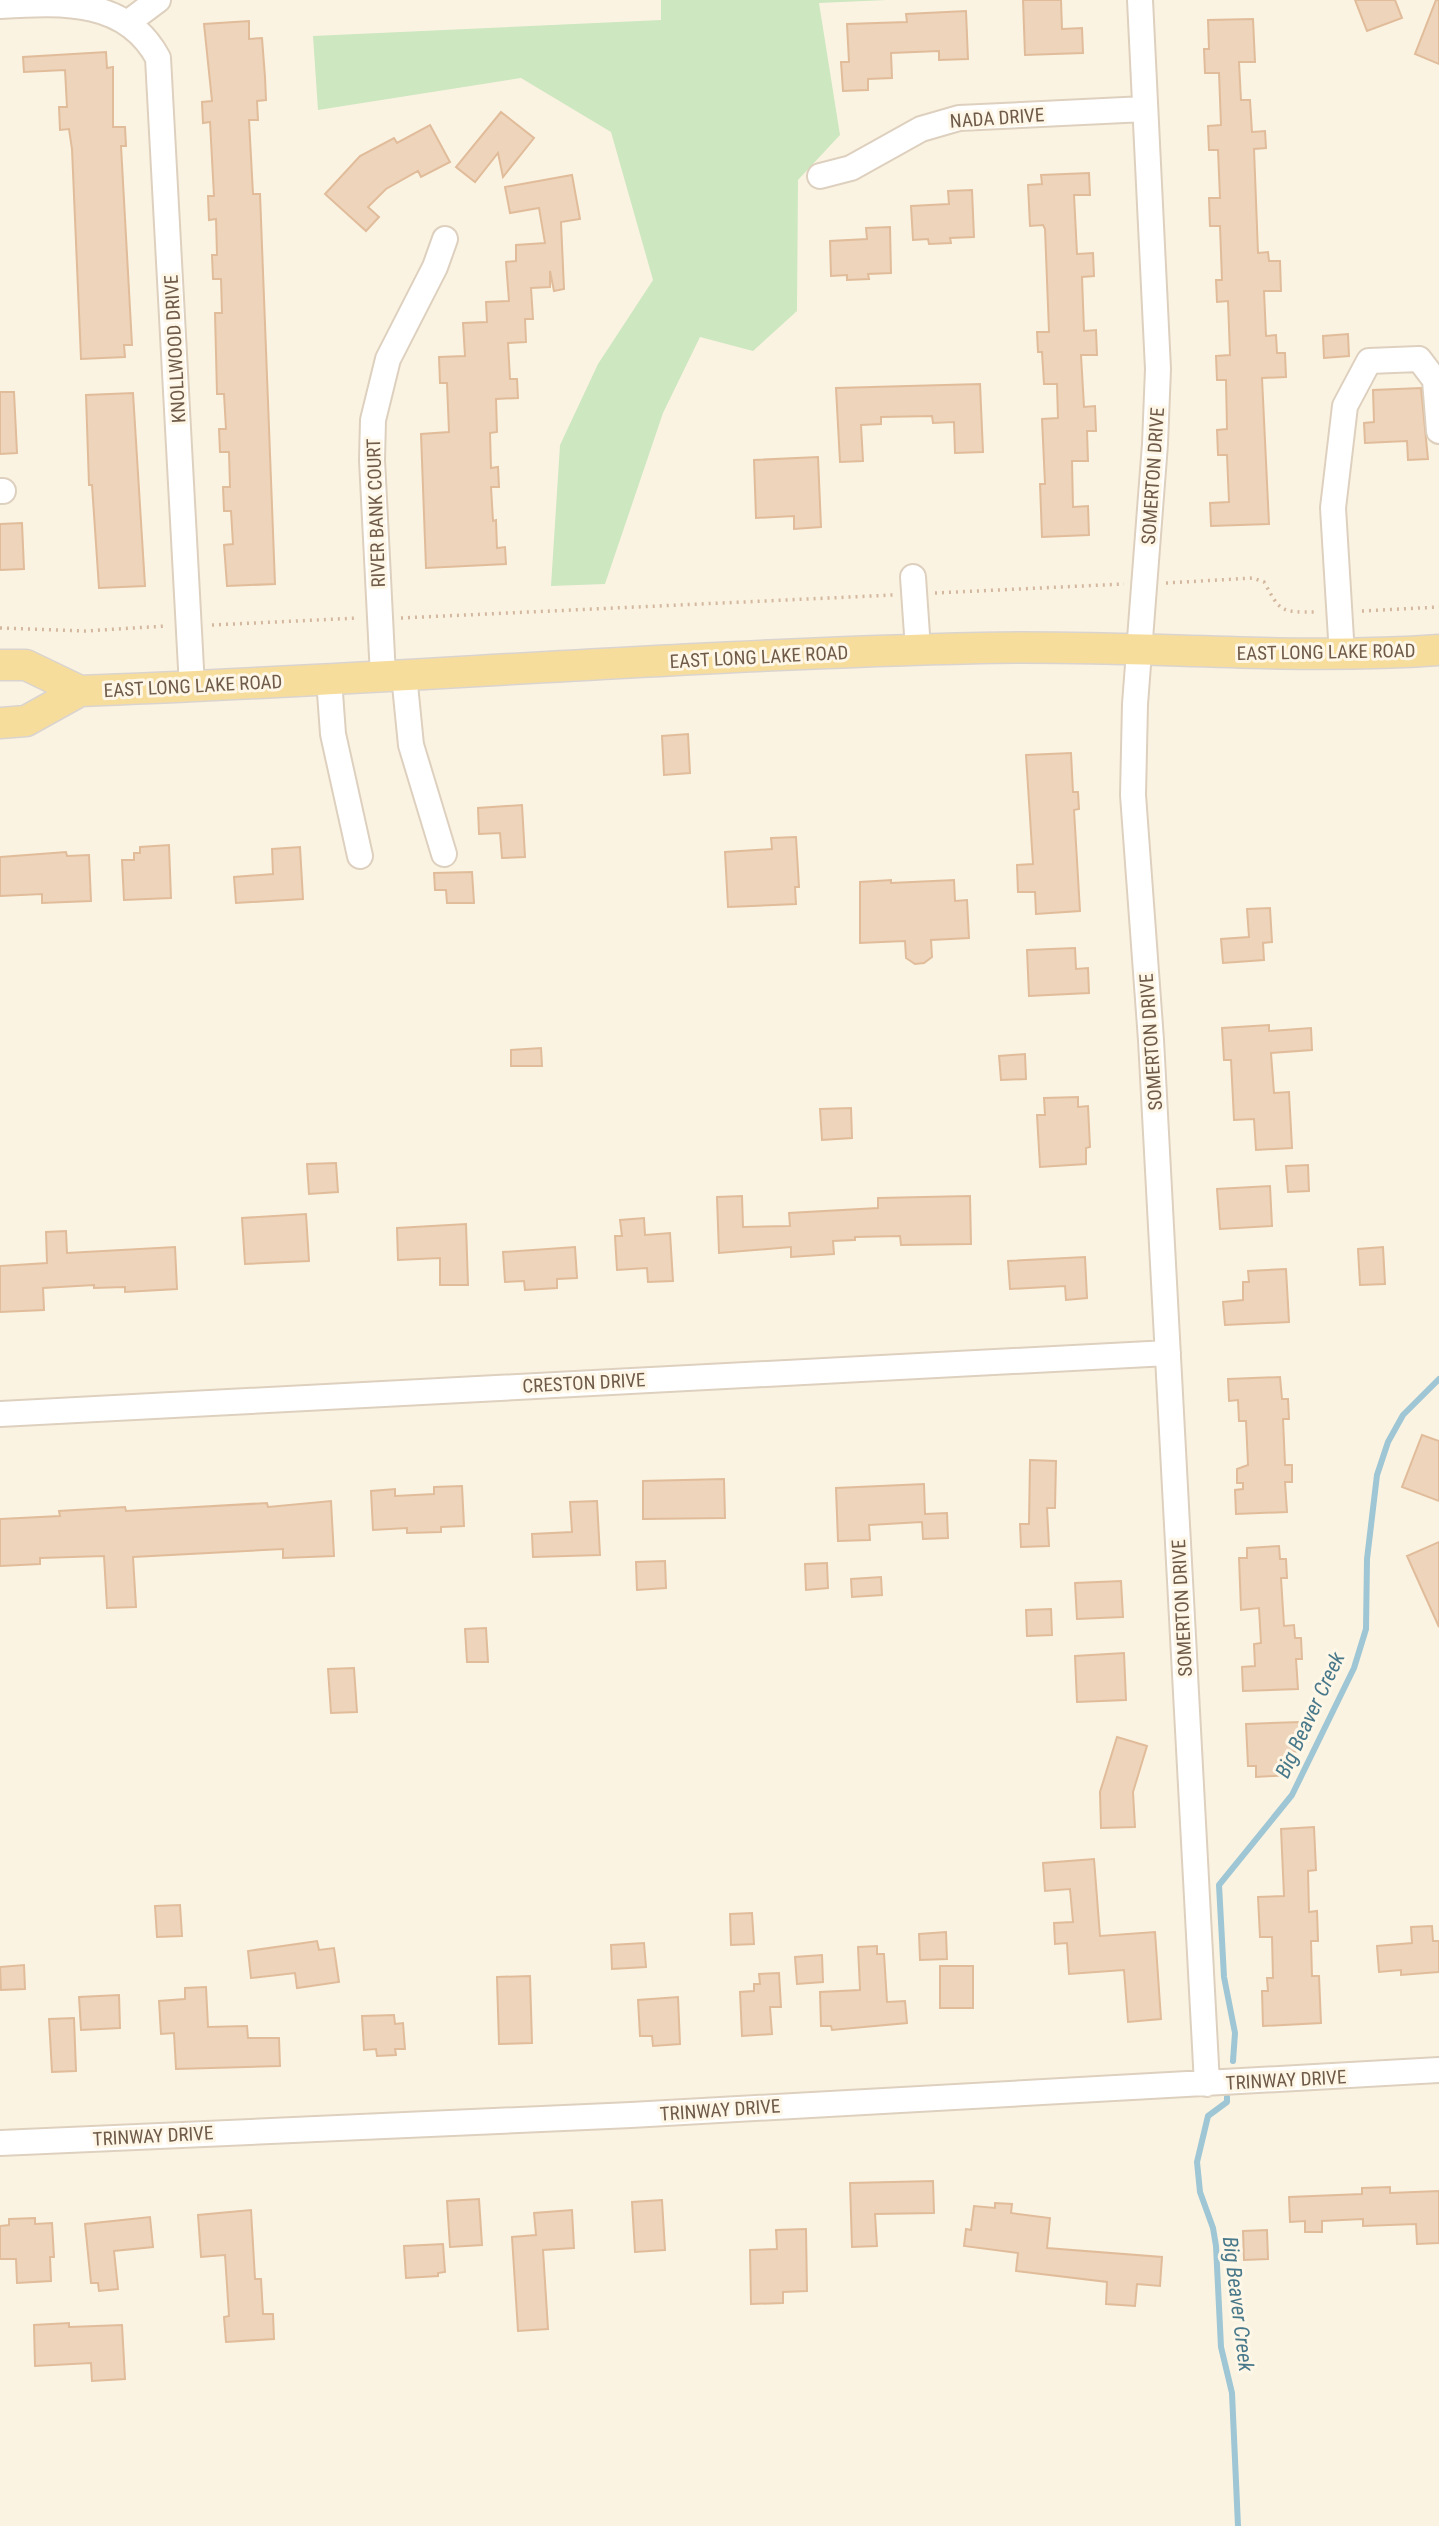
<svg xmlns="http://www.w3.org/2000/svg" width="1439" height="2526" viewBox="0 0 1439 2526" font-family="'Roboto Condensed',sans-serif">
  <rect width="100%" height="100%" fill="#fbf3e1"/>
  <path fill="#cde7c1" d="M661,0H887L819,3L840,135L798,180L797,311L753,351L700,337L663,413L605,584L551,586L560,445L598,364L653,280L611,132L521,78L318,110L313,36L661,20Z"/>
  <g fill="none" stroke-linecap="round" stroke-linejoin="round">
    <path stroke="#9ec6d4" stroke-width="6" d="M1233,2061L1235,2033L1224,1977L1219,1885L1292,1795L1354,1668L1366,1629L1367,1559L1377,1475L1388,1442L1403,1415L1439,1379
      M1227,2097V2102L1208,2116L1197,2162L1200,2192L1213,2228L1216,2246L1221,2347L1232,2393L1238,2526"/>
  </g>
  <path fill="#eed4ba" stroke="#e0bc9b" stroke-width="2" d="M1023,0H1061L1062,29L1082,28L1083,53L1025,55Z
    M1355,0H1395L1402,18L1367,31Z
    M1436,0H1439V64L1415,54Z
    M966,11L968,59L939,60V51L891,53L892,78L868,79V90L843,91L841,62H849L847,24L907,22L906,14Z
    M1253,19L1255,62H1239L1241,100H1250L1252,132L1265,131L1266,148L1254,149L1258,253L1268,252L1269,261H1280L1281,291H1264L1266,336L1276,335L1277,353H1285L1286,377L1262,378L1269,524L1211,526L1210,503L1229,502L1227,455H1218L1217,430L1227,429L1226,380H1217L1216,356L1230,355L1228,301L1217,302L1216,280H1222L1220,226H1210L1209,198H1220L1218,150H1209L1208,126L1221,125L1219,73H1205L1204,49H1209L1208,20Z
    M249,21V39L262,38L265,77L266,100L257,101L258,120H249L253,194H260L275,584L227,586L224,545L233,544L231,511H224L223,487H230L229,452H220L219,429H226L224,394H217L215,313H222L221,279H213L212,255H217L216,219L209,220L208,196H214L210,122L203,123L202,102L212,101L204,24Z
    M106,52L107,68L113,67V127H125L126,146H121L132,345H124L125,357L81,359L72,149L69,129L60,130L59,107H67L65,70L24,72L23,57Z
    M501,112L534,138L503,177L498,153L475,182L456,167Z
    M430,125L450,162L421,177L418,171L386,189L368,207L379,217L366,231L325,194L360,156L394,138L397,143Z
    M1089,173L1090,195H1074L1077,254L1093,253L1094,276L1082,277L1084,331L1096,330L1097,355H1081L1084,407L1095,406L1096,431H1087L1088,461H1072L1073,507L1088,506L1089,535L1042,537L1040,484H1045L1042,419L1058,418L1057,384H1044L1042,352H1038L1037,332H1049L1045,229L1043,225L1030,226L1028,185L1042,184L1041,175Z
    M572,175L580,219L561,222L564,289L554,291L550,271V287L531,288L533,319H525L526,342L508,343L510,379H517L518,398L496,399L497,432L490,433L491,468L498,467L499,487H491L493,521L496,520L497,548L505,547L506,564L426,568L421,434L449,432L447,383H440L439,357L465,356L463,323L487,322L486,302L509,301L506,262L516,261V245L545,243L539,208L510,213L505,187Z
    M972,190L974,237L950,238L951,243L929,244L928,239L913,240L911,206L949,204L948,191Z
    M890,227L891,273L868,274L869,279L847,280V275L831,276L830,241L867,239L866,228Z
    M1348,334L1349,356L1324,358L1323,336Z
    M980,384L983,452L955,453L954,422L933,423L932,416L881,417V424L861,425L863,461L840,462L836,388Z
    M1421,388L1428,459L1408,460L1407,441L1365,443L1364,423L1374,422L1373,390Z
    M0,392H14L17,453L0,454Z
    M133,393L145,586L99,588L92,485H89L86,395Z
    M818,457L821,527L794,529V516L756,518L754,460Z
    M22,523L24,569L0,570V524Z
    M688,734L690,773L664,775L662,736Z
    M1071,753L1073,792H1078L1079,809L1074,810L1080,911L1036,914L1035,892H1018L1017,865L1033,864L1026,755Z
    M522,805L525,857L502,858L500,833L479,834L478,808Z
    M796,837L799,887H795L796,904L728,907L725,852L772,849L771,838Z
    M169,845L171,898L124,900L122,860H134V853H140V847Z
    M300,847L303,899L236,903L234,877L273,874L272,849Z
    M66,852L67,856L89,855L91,901L42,903V894L0,896V857Z
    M472,872L474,903H447L446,890H435L434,873Z
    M891,880V883L954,880L955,901L967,900L969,938L931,940L932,957L924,963L915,964L906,958L905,941L860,943V882Z
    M1270,908L1272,942L1263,943L1264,960L1223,963L1221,939L1249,937L1247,909Z
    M1075,948L1076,969L1088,968L1089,993L1029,996L1027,950Z
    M1269,1025V1031L1311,1028L1312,1050L1271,1053L1274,1093L1289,1092L1292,1148L1256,1150L1254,1119L1234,1120L1231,1060H1224L1222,1028Z
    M541,1048L542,1066H511V1050Z
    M1025,1054L1026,1079L1001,1080L999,1056Z
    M1078,1097V1107L1088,1106L1090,1147L1086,1148V1164L1040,1167L1037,1115H1045L1044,1098Z
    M851,1108L852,1138L822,1140L820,1109Z
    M336,1163L338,1192L309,1194L307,1164Z
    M1308,1165L1309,1191L1288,1192L1286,1166Z
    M1270,1186L1272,1226L1220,1229L1217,1189Z
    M742,1196L743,1227L790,1226L789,1213L878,1208V1198L970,1196L971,1244L901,1245L900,1236L855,1237V1240L833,1241L834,1254L791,1257V1247L719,1253L717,1197Z
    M306,1214L309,1261L245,1264L242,1218Z
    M644,1218L645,1235L670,1233L673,1281L648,1282L647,1268L617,1270L615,1236H622L620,1220Z
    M466,1224L468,1285H440V1258L398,1260L397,1228Z
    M66,1231L67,1253L175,1247L177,1289L125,1292V1287L94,1288V1285L43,1288L44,1310L0,1312V1266L47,1263L46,1232Z
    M575,1247L577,1278L557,1279V1288L525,1290L524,1281L505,1282L503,1252Z
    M1383,1247L1385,1284L1360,1285L1358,1249Z
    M1085,1257L1087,1298L1066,1300L1065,1286L1010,1289L1008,1261Z
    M1286,1269L1289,1322L1225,1325L1223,1302L1243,1300V1282H1249L1248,1271Z
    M1280,1377L1282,1399H1288L1289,1419H1283L1285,1465H1292V1482H1285L1287,1512L1236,1514L1235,1490L1243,1489V1483H1237V1469L1248,1465L1246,1421H1239L1238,1400L1229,1401L1228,1379Z
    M1422,1435L1439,1441V1501L1402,1487Z
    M1030,1460L1056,1461L1055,1508H1047L1049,1546L1021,1547L1020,1524H1029Z
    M724,1479L725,1518L643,1519V1481Z
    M924,1484L925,1514L947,1513L948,1538L923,1539L922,1522L869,1525L870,1540L838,1541L836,1488Z
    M462,1486L464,1526L441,1527V1532L407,1533V1528L373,1530L371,1491L395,1489V1496L434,1494V1487Z
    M331,1501L334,1556L283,1558V1549L133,1557L136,1607L107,1608L104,1556L40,1558V1564L0,1566V1519L60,1516L59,1511L125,1507L126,1511L267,1503L268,1507Z
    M597,1501L600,1555L533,1557L532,1534L572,1532L570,1502Z
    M1439,1542V1627L1407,1556Z
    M1279,1546L1280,1559H1286L1287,1578H1281L1284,1626L1294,1625L1295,1638H1301L1302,1659H1296L1298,1689L1243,1691L1242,1667L1255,1666L1254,1644L1261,1643L1259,1608L1241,1610L1239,1558H1247V1548Z
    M665,1561L666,1588L637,1590L636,1562Z
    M827,1563L828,1588L806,1590L805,1564Z
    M881,1577L882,1595L852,1597L851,1579Z
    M1121,1581L1123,1617L1077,1619L1075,1583Z
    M1051,1609L1052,1635L1027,1636L1026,1610Z
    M486,1628L488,1662H467L465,1629Z
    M1124,1653L1126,1700L1077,1702L1075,1656Z
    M354,1668L357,1712L331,1713L328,1669Z
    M1300,1722L1301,1751L1288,1752L1289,1775L1256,1777V1766H1248L1246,1724Z
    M1117,1737L1147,1746L1133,1792L1135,1827L1101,1828L1100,1792Z
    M1314,1827L1316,1870L1308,1871L1309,1912L1317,1911L1318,1941H1311L1312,1976H1319L1321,2023L1263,2026L1262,1991H1268L1267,1978H1273L1272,1937H1260L1258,1897L1284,1896L1281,1829Z
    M1094,1859L1100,1936L1155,1932L1161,2019L1128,2022L1124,1970L1069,1974L1067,1943L1055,1944L1054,1923L1073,1922L1070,1889L1045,1891L1043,1863Z
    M180,1905L182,1936L157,1937L155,1906Z
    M752,1913L754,1944L731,1945L730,1914Z
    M1432,1926L1433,1941H1439V1972L1401,1975V1970L1379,1972L1377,1946L1412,1943L1411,1927Z
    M946,1932L947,1959L920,1960L919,1934Z
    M317,1941L319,1950L334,1948L339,1982L297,1988L295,1973L251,1978L248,1951Z
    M644,1943L646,1967L612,1969L611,1945Z
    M877,1946V1954H884L887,2002L905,2001L907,2023L832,2030L831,2026H821L820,1992L860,1990L858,1947Z
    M822,1955L823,1982L797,1984L795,1957Z
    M24,1965L25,1989L1,1990L0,1967Z
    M940,1966H973V2008H940Z
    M779,1973L781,2007H770L772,2034L742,2036L740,1992L754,1991V1984H760L759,1974Z
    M530,1976L532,2043L499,2044L497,1977Z
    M206,1987L208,2027L247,2026L248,2038H279L280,2066L176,2069L174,2033L161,2034L159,2001L185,1999V1988Z
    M119,1995L120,2028L81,2030L79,1997Z
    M678,1997L680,2044L653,2046L652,2036H640L638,2000Z
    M394,2015L395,2024L403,2023L405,2049H395L396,2055L377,2056L376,2049L364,2050L362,2016Z
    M74,2018L76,2071L52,2072L49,2019Z
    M933,2181L934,2213L875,2214L877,2246L852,2247L850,2183Z
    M1390,2187V2193L1439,2191V2243L1417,2244L1416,2224L1363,2226V2219L1322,2221V2232H1305V2221L1290,2222L1289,2197L1362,2194V2188Z
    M479,2199L482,2245L450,2247L447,2201Z
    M662,2200L665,2250L635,2252L632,2202Z
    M995,2203L1012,2204L1011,2213L1050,2218L1047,2248L1162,2257L1160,2286L1137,2284L1135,2306L1106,2304L1107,2282L1016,2271L1018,2253L964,2246L966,2229L971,2230L974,2206L995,2208Z
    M251,2210L255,2279H261L263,2314H273L274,2339L226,2342L224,2317L229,2316L225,2255L201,2257L198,2215Z
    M572,2210L574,2248L543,2250L548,2329L518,2331L512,2237L536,2235L534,2213Z
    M150,2217L153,2247L114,2251L118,2289L99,2291L98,2283H91L85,2224Z
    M35,2218V2224L52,2223L54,2257H50L51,2281L17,2283L16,2259H0V2226L9,2225V2219Z
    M806,2229L807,2291L783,2292V2303L751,2304L750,2250L777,2249L776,2230Z
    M1267,2230L1268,2259L1244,2260L1243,2231Z
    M443,2244L445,2272L438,2273V2276L406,2278L404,2246Z
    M69,2323V2327L122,2325L125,2379L92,2381L91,2363L35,2366L34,2325Z"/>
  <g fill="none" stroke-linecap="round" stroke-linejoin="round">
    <g stroke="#ded0be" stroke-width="28">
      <path id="minor" d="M1140,0L1158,369L1155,444L1135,704L1133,795L1151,1040L1207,2084
        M0,6C66,2 127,0 158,58L192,687
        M134,18L158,0
        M820,176L851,168L921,129L959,118L1145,109
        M0,491H3
        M913,577L918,649
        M1342,655L1333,508L1345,406L1369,361L1419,359L1435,380L1439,431
        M404,675L411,745L444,854
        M383,676L372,460L373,420L388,359L435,267L445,239
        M329,679L333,734L360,856
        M0,1414L1168,1353
        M0,2143L631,2115L1439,2070"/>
    </g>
    <g stroke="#dad4d0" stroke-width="33">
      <path id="major" d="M0,665H26L80,691
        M0,723L26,721L80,691C380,680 680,655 981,648C1134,644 1286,661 1439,650"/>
    </g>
    <path stroke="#d3b79e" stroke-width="3.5" stroke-dasharray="2 5" stroke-linecap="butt" d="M1166,583L1253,578L1264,582C1281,613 1281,612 1316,612
      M935,593L1124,584
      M1362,611L1439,607
      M401,618L893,595
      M212,625L358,618
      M0,628L85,631L166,626"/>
    <use href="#minor" stroke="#fff" stroke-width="24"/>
    <use href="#major" stroke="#f7dd9c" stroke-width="30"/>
  </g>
  <g text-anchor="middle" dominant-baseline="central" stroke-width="6" stroke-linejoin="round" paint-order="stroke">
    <g font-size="19" fill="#705b49" stroke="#fef7e7">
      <text transform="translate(997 118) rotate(-4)">NADA DRIVE</text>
      <text transform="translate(175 349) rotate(-93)">KNOLLWOOD DRIVE</text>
      <text transform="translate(1153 476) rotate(-86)">SOMERTON DRIVE</text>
      <text transform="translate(376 513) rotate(-92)">RIVER BANK COURT</text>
      <text transform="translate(1326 652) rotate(-1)">EAST LONG LAKE ROAD</text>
      <text transform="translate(759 657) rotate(-3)">EAST LONG LAKE ROAD</text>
      <text transform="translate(193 686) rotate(-3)">EAST LONG LAKE ROAD</text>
      <text transform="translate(1151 1042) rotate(-94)">SOMERTON DRIVE</text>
      <text transform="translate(584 1383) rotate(-3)">CRESTON DRIVE</text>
      <text transform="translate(1182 1608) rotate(-93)">SOMERTON DRIVE</text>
      <text transform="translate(1286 2080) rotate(-3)">TRINWAY DRIVE</text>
      <text transform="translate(720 2110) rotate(-4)">TRINWAY DRIVE</text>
      <text transform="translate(153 2136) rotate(-3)">TRINWAY DRIVE</text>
    </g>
    <g font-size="21" font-style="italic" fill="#48788a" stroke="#fef7e7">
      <text transform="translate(1310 1715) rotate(-65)">Big Beaver Creek</text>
      <text transform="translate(1238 2304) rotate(83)">Big Beaver Creek</text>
    </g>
  </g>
</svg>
